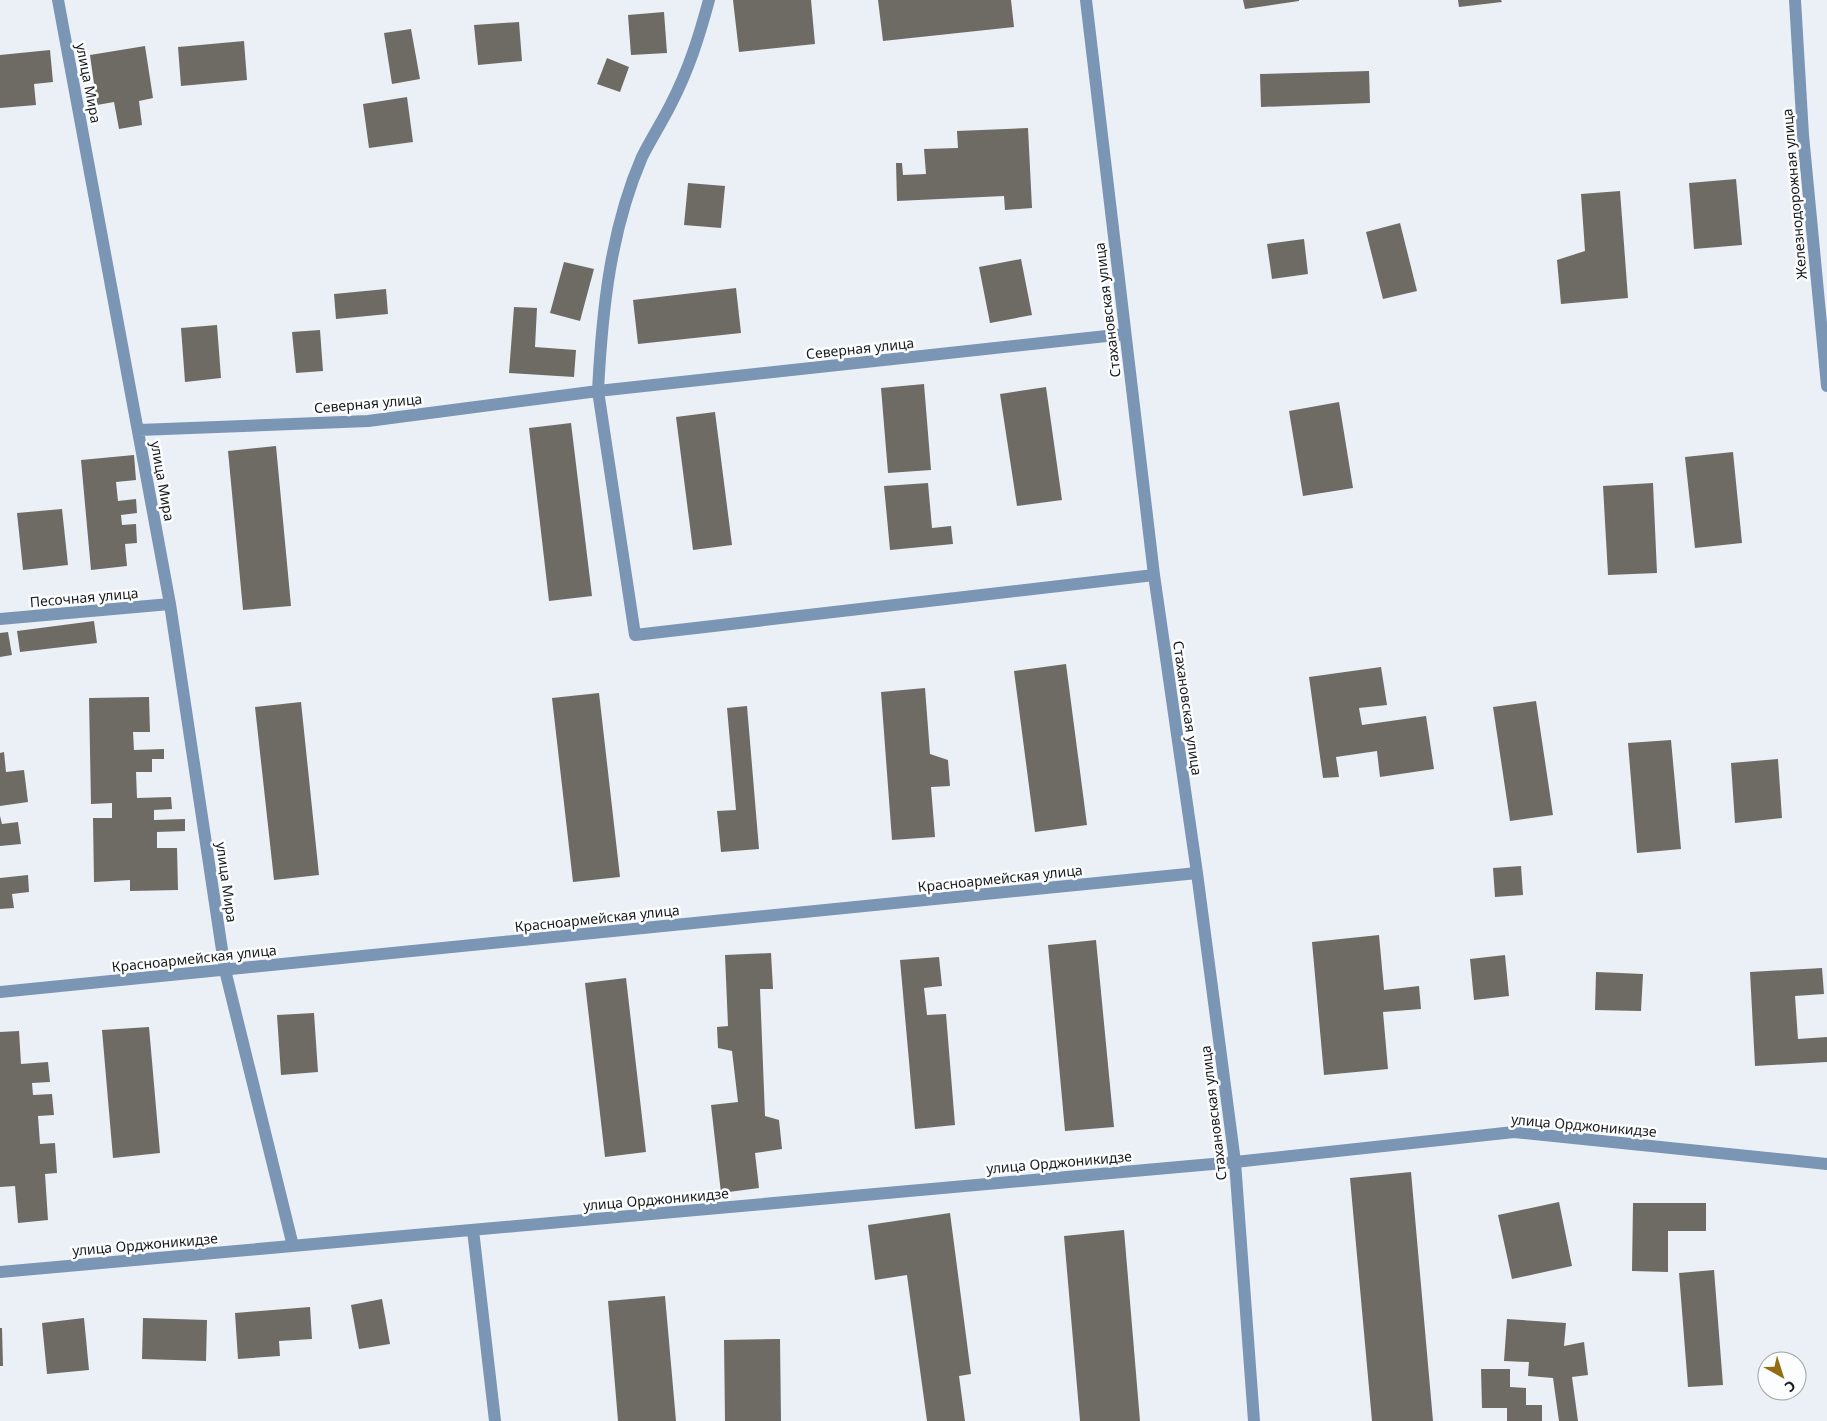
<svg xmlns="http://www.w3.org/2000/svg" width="1827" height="1421" viewBox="0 0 1827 1421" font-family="'Noto Sans',sans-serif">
  <rect width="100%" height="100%" fill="#ebf0f6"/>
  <path fill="#6e6b65" d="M733,0H811L815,44L739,52Z
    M878,0H1011L1014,27L883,41Z
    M1243,0H1299V1L1245,9Z
    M1458,0H1501L1502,2L1459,7Z
    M664,12L667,53L631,55L628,15Z
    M519,22L522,61L478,65L474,25Z
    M411,29L420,79L392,84L384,33Z
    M244,41L247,80L181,86L178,47Z
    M145,46L153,98L139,101L142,125L119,129L114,102L97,105L90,55Z
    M50,50L53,82L34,84L36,105L0,108V55Z
    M607,58L629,67L620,92L597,84Z
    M1369,71L1370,103L1261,107L1260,74Z
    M407,97L413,142L369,148L363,104Z
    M1028,128L1032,208L1005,210L1004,196L897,201L896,163H902L903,175L926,174L924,149L958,148L957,131Z
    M1736,179L1742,245L1694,249L1689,183Z
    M688,183L725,186L721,228L684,225Z
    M1620,191L1628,298L1561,304L1557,260L1585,251L1581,194Z
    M1400,223L1417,291L1383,299L1366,232Z
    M1304,239L1308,274L1272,279L1267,244Z
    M1021,259L1032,315L990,323L979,267Z
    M564,262L594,269L580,321L550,313Z
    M736,288L741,333L638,344L633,300Z
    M386,289L388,314L336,319L334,294Z
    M514,307L537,308L535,347L576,350L574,377L509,373Z
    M217,325L221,378L185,382L181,328Z
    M320,330L323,371L296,373L292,332Z
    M924,384L931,470L888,473L881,388Z
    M1046,387L1062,500L1017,506L1000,394Z
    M1339,402L1353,488L1303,496L1289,411Z
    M715,412L732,545L693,550L676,417Z
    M571,423L592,596L549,601L529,428Z
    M276,446L291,606L243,610L228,451Z
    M1733,452L1742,543L1695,548L1685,457Z
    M134,455L136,480L116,482L118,501L136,499L137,513L121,515L122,525L136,524L137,543L125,544L127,566L91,570L81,460Z
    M928,483L932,528L951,526L953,544L890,550L884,486Z
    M1653,483L1657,573L1608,575L1603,486Z
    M62,509L68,565L23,570L17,513Z
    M94,621L97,643L20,652L17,631Z
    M8,632L12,655L0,657V633Z
    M1066,664L1087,825L1035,832L1014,671Z
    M1381,667L1387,705L1359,708L1362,725L1426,716L1434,769L1380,777L1377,751L1336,757L1339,777L1323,778L1309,677Z
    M925,688L930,754L948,760L950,786L931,787L935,837L892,840L881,692Z
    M599,693L620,877L573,882L552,698Z
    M149,697L150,732H133L134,750L164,749V759H152V772H136L137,798L171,797L172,809L154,810V820L185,819V831L157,832V848H177L178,890L130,891V880L94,882L93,818H112V803L91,804L89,698Z
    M1536,701L1553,815L1510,821L1493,707Z
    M301,702L319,875L274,880L255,707Z
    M747,706L759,849L721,852L717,811L736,810L727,708Z
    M1671,740L1681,849L1637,853L1628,743Z
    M4,752L6,772L24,770L28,802L0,806V753Z
    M1778,759L1782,818L1735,823L1731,763Z
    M0,816L2,824L18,822L21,844L0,846Z
    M1521,866L1523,895L1495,897L1493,868Z
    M28,875L29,892L12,894L14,908L0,909V878Z
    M1379,935L1384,990L1419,986L1421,1009L1383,1012L1388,1069L1324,1075L1312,942Z
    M1096,940L1114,1127L1065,1131L1048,945Z
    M771,953L773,989H760L765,1116L779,1120L782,1149L755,1153L759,1188L721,1193L711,1105L738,1102L732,1051L718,1048L717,1027L728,1026L725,955Z
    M1505,955L1509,996L1474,1000L1470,959Z
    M939,957L942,986L924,988L927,1015L946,1014L955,1125L915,1129L900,960Z
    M1822,968L1824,994L1795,996L1798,1039L1827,1037V1062L1755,1066L1750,972Z
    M1596,972L1643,974L1641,1011L1595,1010Z
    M626,978L646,1152L605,1157L585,983Z
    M314,1013L318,1072L281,1075L277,1015Z
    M149,1027L160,1153L113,1158L102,1030Z
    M19,1031L21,1064L48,1062L50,1082L32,1083L33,1095L52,1094L54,1115L38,1116L40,1144L55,1143L57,1173L45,1174L48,1220L18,1223L15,1186L0,1187V1032Z
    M1411,1172L1433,1421H1372L1350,1178Z
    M1559,1202L1572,1266L1512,1279L1498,1215Z
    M1633,1203H1706V1231H1668V1272L1632,1271Z
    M950,1213L971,1374L959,1376L965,1421H927L907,1275L875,1280L868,1225Z
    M1124,1230L1140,1421H1080L1064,1236Z
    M1714,1270L1723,1385L1688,1387L1679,1273Z
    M665,1296L676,1421H618L608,1301Z
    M382,1299L390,1344L359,1349L351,1305Z
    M310,1307L312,1339L279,1341L280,1356L238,1359L235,1313Z
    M84,1318L89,1370L47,1374L42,1323Z
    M143,1318L207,1320L206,1361L142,1359Z
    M1507,1319L1566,1323L1564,1346L1584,1342L1588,1375L1572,1377L1578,1421H1559L1553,1378L1528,1376L1529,1362L1504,1361Z
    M0,1328H2L3,1366H0Z
    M780,1339L781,1421H725L724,1340Z
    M1481,1369H1510V1387L1526,1388V1405H1542V1421H1507V1408H1482Z"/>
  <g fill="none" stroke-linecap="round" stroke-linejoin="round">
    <path stroke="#7b95b5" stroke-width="12" d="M58,0L170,604L225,970L293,1246
      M709,0C699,37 689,69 671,104C662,122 651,139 642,157C610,231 602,312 598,391L1125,334
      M1086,0L1154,575L1197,873L1235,1162L1254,1421
      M1795,0L1803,135L1827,386
      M139,430L368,421L598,391L635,635L1154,575
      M0,619L170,604
      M0,992L1197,873
      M473,1230L495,1421
      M0,1272L1235,1162L1514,1132L1827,1164"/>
  </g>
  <g text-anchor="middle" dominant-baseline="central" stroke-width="5" stroke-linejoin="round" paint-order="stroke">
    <g font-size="14" fill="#191b1d" stroke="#fbfdfe">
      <text transform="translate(89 83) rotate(79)">улица Мира</text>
      <text transform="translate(1794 194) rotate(-95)">Железнодорожная улица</text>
      <text transform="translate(1107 310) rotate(-97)">Стахановская улица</text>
      <text transform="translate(860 348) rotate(-6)">Северная улица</text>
      <text transform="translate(368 403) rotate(-5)">Северная улица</text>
      <text transform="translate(163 481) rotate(80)">улица Мира</text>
      <text transform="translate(84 597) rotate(-5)">Песочная улица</text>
      <text transform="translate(1188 708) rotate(82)">Стахановская улица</text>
      <text transform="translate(1000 878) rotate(-6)">Красноармейская улица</text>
      <text transform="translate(227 882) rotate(82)">улица Мира</text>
      <text transform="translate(597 918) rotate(-6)">Красноармейская улица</text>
      <text transform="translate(194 958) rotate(-6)">Красноармейская улица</text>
      <text transform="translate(1213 1113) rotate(-97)">Стахановская улица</text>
      <text transform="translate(1584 1125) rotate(5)">улица Орджоникидзе</text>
      <text transform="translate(1059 1162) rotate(-5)">улица Орджоникидзе</text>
      <text transform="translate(656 1199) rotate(-5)">улица Орджоникидзе</text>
      <text transform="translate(145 1244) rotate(-5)">улица Орджоникидзе</text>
    </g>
  </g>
  <g transform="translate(1782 1376) rotate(141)"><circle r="24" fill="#fbfdfe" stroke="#a1a3a4"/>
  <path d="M0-4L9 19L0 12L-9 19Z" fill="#926d14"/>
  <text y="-8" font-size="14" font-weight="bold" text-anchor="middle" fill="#191b1d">С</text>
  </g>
</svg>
